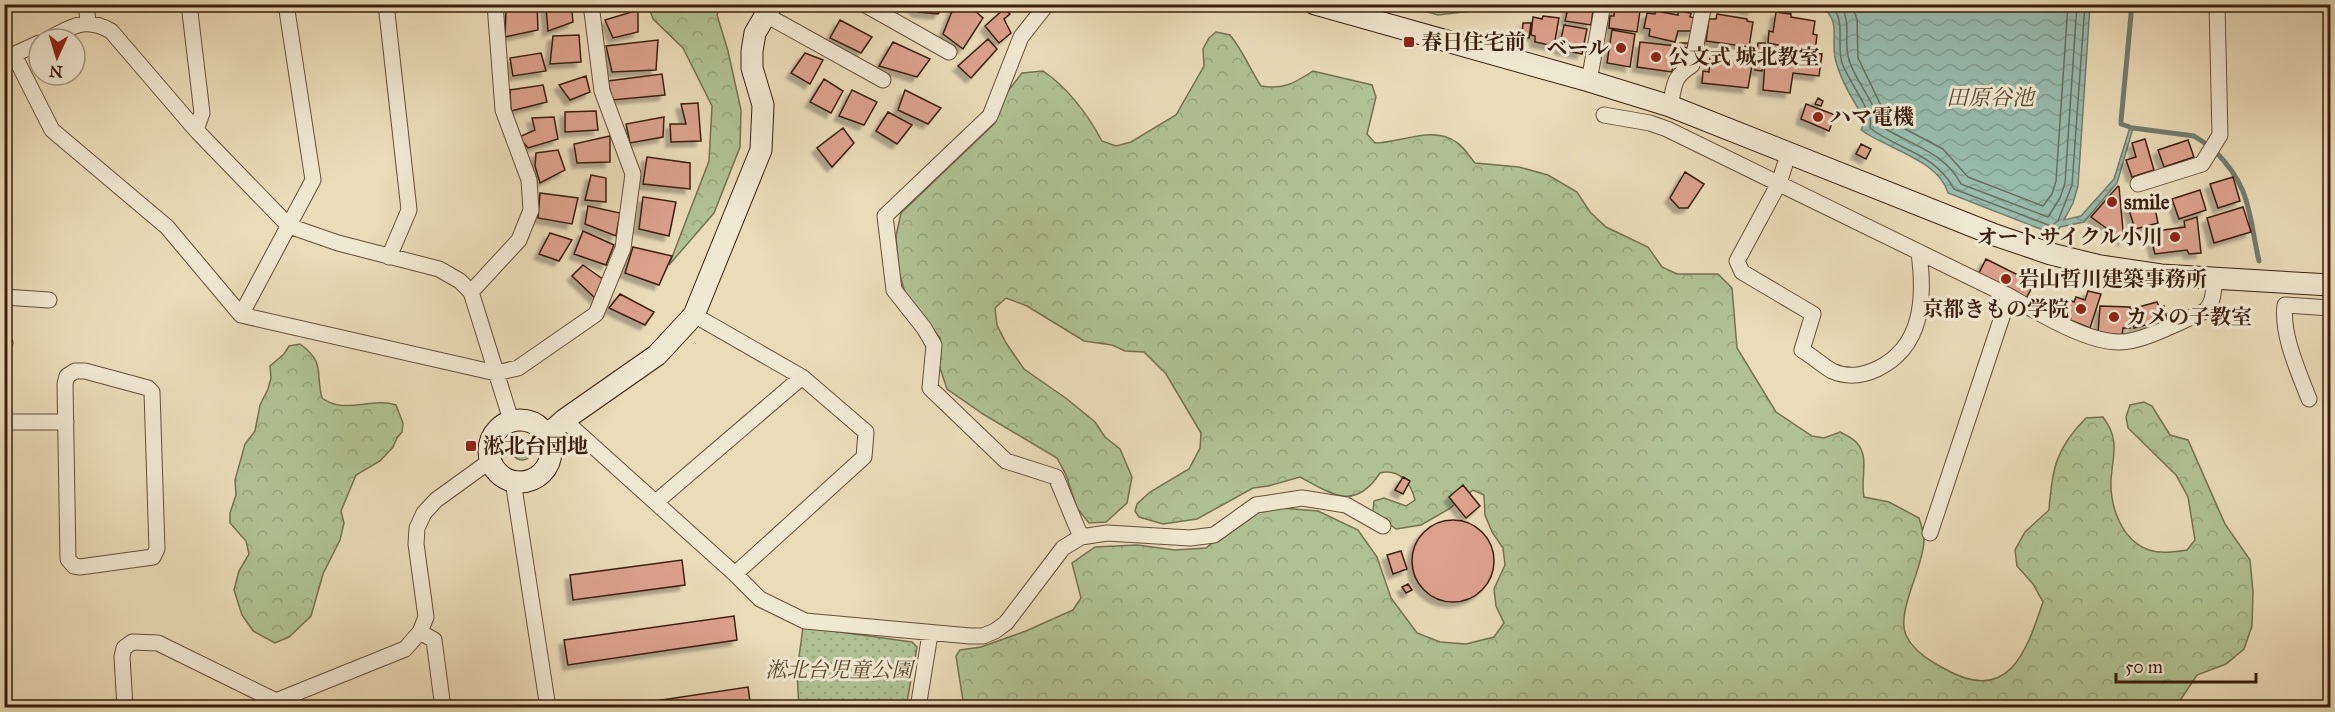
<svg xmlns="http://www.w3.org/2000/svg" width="2335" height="712" viewBox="0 0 2335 712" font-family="'IM FELL Great Primer','Noto Serif JP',serif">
  <defs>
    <pattern id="grass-dots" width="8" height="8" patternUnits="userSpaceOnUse" patternTransform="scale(1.5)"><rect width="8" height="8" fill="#b0c294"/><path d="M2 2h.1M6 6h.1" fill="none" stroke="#98a67e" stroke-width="1.8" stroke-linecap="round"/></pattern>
    <pattern id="forest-crowns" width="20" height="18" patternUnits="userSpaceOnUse" patternTransform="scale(1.5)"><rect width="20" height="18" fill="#b0c294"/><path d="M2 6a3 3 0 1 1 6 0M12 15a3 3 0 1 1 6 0" fill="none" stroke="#98a67e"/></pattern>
    <pattern id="water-waves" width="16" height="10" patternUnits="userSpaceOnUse" patternTransform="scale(1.5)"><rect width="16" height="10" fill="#98bcae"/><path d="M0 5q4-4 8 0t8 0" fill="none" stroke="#84a194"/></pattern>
    <filter id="shadow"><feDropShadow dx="-5" dy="5" stdDeviation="1.5" flood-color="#0004"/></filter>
  </defs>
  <rect width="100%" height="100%" fill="#eadcb9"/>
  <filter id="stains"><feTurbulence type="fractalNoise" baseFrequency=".00333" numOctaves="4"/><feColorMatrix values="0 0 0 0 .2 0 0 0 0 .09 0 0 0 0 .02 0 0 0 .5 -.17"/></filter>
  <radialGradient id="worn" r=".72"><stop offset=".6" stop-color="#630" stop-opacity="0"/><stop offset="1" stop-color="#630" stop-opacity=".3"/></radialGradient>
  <path fill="url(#grass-dots)" stroke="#757050" stroke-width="1.5" d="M512 450a10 10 0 1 1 20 0a10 10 0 1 1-20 0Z
    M803,627L912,642L917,647L906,707L799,708L797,672Z"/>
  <path fill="url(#forest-crowns)" stroke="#757050" stroke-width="1.5" d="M648,5H721L717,15L728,51L741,110L740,147L714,213L669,265L709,161L712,106L683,48L653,19Z
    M1403,5H1502L1488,9L1438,15Z
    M1216,32L1230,35C1243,51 1250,69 1261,86C1283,90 1295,83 1313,71L1372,85L1376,97L1367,134L1375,143C1402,143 1432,125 1456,142C1464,147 1469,156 1475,163L1519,167L1548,175L1577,192L1590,212L1606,227L1648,247L1662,267L1677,274H1718L1732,288L1737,348L1776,412L1812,436L1824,438L1840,432C1845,435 1853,438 1857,443C1870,457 1860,480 1864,497L1889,502L1919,518C1921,524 1924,533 1924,540C1924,568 1894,614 1907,637C1915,652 1930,661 1945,669C2008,705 2026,653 2043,602L2033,584L2017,566L2015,550L2025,532L2049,510C2052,469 2056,448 2086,418L2103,417C2120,440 2113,454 2111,480C2110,506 2121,540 2149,550C2161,554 2174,552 2187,550L2195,540L2188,497L2176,475L2128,428L2126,417L2130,405L2144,402L2152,406L2170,435L2188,440L2225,524L2250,560L2253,592L2252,626L2244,649L2226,664L2197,675L2181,699L2179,707H964L956,656L960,650L981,647L1026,631L1073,610L1081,598L1072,563L1095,547L1137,545L1175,550L1206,548L1237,523L1269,507L1318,511L1358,530L1377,557L1391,598L1417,633L1440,642L1466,644L1494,637L1504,623L1496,606L1494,589L1505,565L1503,548L1492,532L1485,515L1484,495L1473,490L1449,509L1421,525L1396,529L1373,512L1374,501L1384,498L1406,506L1415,500C1411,483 1399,468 1380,473C1355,511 1333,495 1300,477L1268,486L1253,488L1197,519L1163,524L1139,517L1135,511L1137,504L1150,492L1189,469L1200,448L1201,433L1166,374L1144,352L1125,351L1112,345L1084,341L1027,306L1006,298L995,308L997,325L1006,343L1024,369L1067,399L1095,422L1105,437L1120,449L1132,477L1127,503L1106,522L1089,523L1077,508L1066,475L1057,458L983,414L947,389L939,365L940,338L906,296L899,272L896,236L901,213L995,123L1008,91L1022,73L1043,71C1068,88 1088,115 1102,141L1116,146L1131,142L1176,115L1204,66L1203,49L1209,38Z
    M300,344C326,363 315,372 322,398C344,415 372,397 396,405L403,423L402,432L397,438L393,447L380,461L356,475L341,511L344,523L340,540L323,574L311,616L289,637L275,643L253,631L242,615L234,590L239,571L249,554L246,541L230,523V513L236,495L235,480L245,444L255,431L260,405L268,389L271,378L270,366L284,354L289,346Z"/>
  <path fill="url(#water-waves)" stroke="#727d6d" stroke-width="1.5" d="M1821,5H2090L2078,186L2073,203L2064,220L2081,216L2114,179L2130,127L2133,128L2117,183L2084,222L2060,227L2056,235L1948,193C1939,160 1887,149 1861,130L1865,120C1855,103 1843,85 1837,65C1828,40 1844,25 1821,5Z"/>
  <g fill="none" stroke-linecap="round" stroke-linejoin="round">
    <path stroke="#696e5d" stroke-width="1.5" d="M1830,4C1847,20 1836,43 1842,63C1847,78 1869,108 1870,119C1871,122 1870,125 1870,128C1900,151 1935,153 1954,189L2051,226L2058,221L2072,185L2085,4
      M1841,4C1852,26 1843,39 1849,60C1856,83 1876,102 1879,125C1908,144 1944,151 1961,184L2048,217L2060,198L2065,183L2077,4
      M1851,4L1857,19L1858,58L1888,120L1943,149L1968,177L2043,206L2052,194L2056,181L2068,4"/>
    <path stroke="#727d6d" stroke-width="5" d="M2130,127L2121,124V121L2132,4
      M2133,128L2194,136L2211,147
      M2214,150C2252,188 2248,213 2259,261"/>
  </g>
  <path fill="#dca18d" stroke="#3a1f0c" stroke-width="1.5" filter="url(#shadow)" d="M531,4H537L538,30L505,37L506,11Z
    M555,4H571L573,22L548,31L546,7Z
    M909,4H944L938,14L918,12Z
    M955,4H967L983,18L963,49L943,34Z
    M1569,4H1594L1591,25L1565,21Z
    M1615,4H1641L1637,32L1609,28L1610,16H1614Z
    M1728,4H1753L1752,10Z
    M1004,9L1010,14L1004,19L1011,33L999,43L985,26Z
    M638,10V32L613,38L605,20Z
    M1656,11L1678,15V11L1691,13L1690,17L1696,18L1693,31H1678L1675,42L1649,36L1650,29L1644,28L1647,13L1655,14Z
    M1776,12L1791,14V17L1815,21L1813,34L1817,35L1815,52L1768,43L1769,31L1773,32Z
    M1717,14L1747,19V21L1753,22L1749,47L1706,41L1709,19H1716Z
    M1543,16L1559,18L1554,46L1535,42V36L1531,35L1533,17L1542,19Z
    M840,20L872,37L861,53L830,38Z
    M1523,23H1531L1529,38L1522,36Z
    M1564,25L1587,29L1582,54L1559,49Z
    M1612,30L1635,34L1630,67L1607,63Z
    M579,35L581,62L550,64L553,36Z
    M988,39L997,49L971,78L958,66Z
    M658,40L656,70L612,72L606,46Z
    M893,42L930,59L917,77L879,66Z
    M1640,42L1676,46L1672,72L1637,67Z
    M1680,43H1688V48L1680,47Z
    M1758,43H1765L1762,71L1755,70Z
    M1766,49L1822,54L1819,76L1793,73L1790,93L1763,90Z
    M541,53L546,71L513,76L510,58Z
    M805,53L823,60L810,84L791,73Z
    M1747,54H1754L1748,88L1702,83L1703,71L1709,72L1710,57L1738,60V65H1747Z
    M662,74L665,95L612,100L608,81Z
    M586,76L590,92L570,100L559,85Z
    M824,79L843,91L831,113L810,102Z
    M543,85L547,102L511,111L510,90Z
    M852,90L877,102L864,125L839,116Z
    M905,90L941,108L928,124L898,110Z
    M1818,98L1823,101L1821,106L1815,104Z
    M698,103L701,141L671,142L670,124H686L681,104Z
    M1806,104L1835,115L1829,131L1801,119Z
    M596,111L598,130L565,132V112Z
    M888,112L912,125L897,144L876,131Z
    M554,117L558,139L528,148L519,137L535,130L532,118Z
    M664,117L663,137L630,143L626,124Z
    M843,128L854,143L832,167L817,148Z
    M610,136V162L577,163L574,144Z
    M2145,139L2154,170L2132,177L2126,160L2136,157L2132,143Z
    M2188,140L2194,157L2164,167L2158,150Z
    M1861,144L1871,149L1866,159L1856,154Z
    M558,150L565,170L540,183L535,166L536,153Z
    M647,157L690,163V189L643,184Z
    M1685,172L1704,184L1688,208H1679L1670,198Z
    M591,175L606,178V202L585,200Z
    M2233,177L2240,201L2218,208L2210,184Z
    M2118,186L2119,187L2124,241L2091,217Z
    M2200,190L2206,210L2179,219L2172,199Z
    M540,193L578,198L572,224L538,218Z
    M643,197L676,202L669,236L639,229Z
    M2141,201L2155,209L2158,223L2135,229L2127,204Z
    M588,206L620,213L616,236L585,224Z
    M2243,207L2251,232L2214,243L2207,218Z
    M2197,217L2201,253L2189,254L2187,250L2155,254L2149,232L2185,227L2184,221Z
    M583,231L614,245L606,265L574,254Z
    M550,233L572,240L559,261L539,254Z
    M633,247L672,256L659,285L625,273Z
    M1986,259L2034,283L2026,299L1978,275Z
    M583,265L604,280L596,299L572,276Z
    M2088,291L2101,294L2090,328L2070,320L2071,318L2064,315L2069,300L2074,302L2076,297L2085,300Z
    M620,294L654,312L645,325L609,308Z
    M2157,302L2160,308L2164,306L2167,319L2134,328L2131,309Z
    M2100,306L2130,307V328H2123L2122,335L2098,333Z
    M1403,477L1410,481L1403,494L1395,490Z
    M1463,485L1480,506L1466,518L1449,497Z
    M1412 561a41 41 0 1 1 82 0a41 41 0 1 1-82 0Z
    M1401,551L1407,569L1393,574L1387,555Z
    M682,560L685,585L573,600L570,575Z
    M1408,584L1412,590L1406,593L1402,587Z
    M734,616L737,640L568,665L564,640Z
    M748,687L751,708H608Z"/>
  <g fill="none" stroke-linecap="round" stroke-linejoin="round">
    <g stroke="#664e37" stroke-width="17">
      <path id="street" d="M86,4L88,22
        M189,4L202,113L196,130
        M386,4L409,210L389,257
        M864,4L949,52
        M1047,4L1021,37L990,116L885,216L894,290L924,328L934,345L930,388L1006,461L1056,477L1081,537
        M764,14L883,80
        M48,39C72,27 84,16 111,31L196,130L289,226L338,243L439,269L460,281L471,292L511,420
        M14,55L52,130L167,227L241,315L496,373L518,368L596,314L623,248L633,174L602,91L591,4
        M4,59L39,43
        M1589,81L1603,4
        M1670,106C1675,84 1672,78 1692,65L1704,4
        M1604,115L1650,123L1667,129L2009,296C2037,312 2086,342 2119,342C2144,342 2181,321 2205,311C2214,303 2213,291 2215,280
        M1789,152L1779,183L1737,261L1742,272L1813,314L1802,350C1812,356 1822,365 1832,371C1848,378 1862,376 1877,369C1923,347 1925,298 1919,253
        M2138,184L2202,164L2220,135L2217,4
        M471,292L519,240L531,210L529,180L503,110L495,4
        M4,297L49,300
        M241,315L313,180L286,4
        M694,315L802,377L866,432L864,457L735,574
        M4,343H5
        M75,371H85L148,388L152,392L157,549L153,557L80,567L74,566L68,559L65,384L67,376Z
        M2309,399C2299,373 2281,334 2285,305L2330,308
        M564,420L735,574L760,599L805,621L970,636H983L995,631L1006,623L1063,548L1081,537L1107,533L1190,538L1214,535L1256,505L1302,498L1346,505L1383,526
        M4,422H66
        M513,481L548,708
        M656,502L802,377
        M1930,533L2009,296
        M420,632L434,640L443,708
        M125,708L122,657L124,648L132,642L158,643L276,701L405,649L420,632L426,617L416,544L417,528L424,513L436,500L490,461
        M918,708L930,634"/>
    </g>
    <g stroke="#3a1f0c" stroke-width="23">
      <path id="secondary" d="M1315,4L1589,81L1670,106L1995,235L2051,254L2100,266L2161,275L2330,285
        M489 451a31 31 0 1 1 62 0a31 31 0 1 1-62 0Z
        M547,435L564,420L657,355L694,315L761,150L763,105L752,68V51L755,33L772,4"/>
    </g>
    <use href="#street" stroke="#f1e8d2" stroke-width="15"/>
    <use href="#secondary" stroke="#f1e8d2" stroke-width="21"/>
  </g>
  <g fill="#8f2418" stroke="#f1e8d2" stroke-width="2">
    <rect x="1403" y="36" width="12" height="12" rx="3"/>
    <circle cx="1621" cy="48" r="6"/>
    <circle cx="1656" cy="57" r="6"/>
    <circle cx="1818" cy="117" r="6"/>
    <circle cx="2112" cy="202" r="6"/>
    <circle cx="2175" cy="237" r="6"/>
    <circle cx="2006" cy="279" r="6"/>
    <circle cx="2081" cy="309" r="6"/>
    <circle cx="2114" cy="317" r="6"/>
    <rect x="465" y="440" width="12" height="12" rx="3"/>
  </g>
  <g text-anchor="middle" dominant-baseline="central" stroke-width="6" stroke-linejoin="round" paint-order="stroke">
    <g font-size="21" font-weight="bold" fill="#3a1f0c" stroke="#f1e8d2" text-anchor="start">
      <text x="1421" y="42">春日住宅前</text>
      <text x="1609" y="48" text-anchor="end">ベール</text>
      <text x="1668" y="57">公文式 城北教室</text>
      <text x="1830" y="117">ハマ電機</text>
      <text x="2124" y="202">smile</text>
      <text x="2163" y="237" text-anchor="end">オートサイクル小川</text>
      <text x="2018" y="279">岩山哲川建築事務所</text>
      <text x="2069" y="309" text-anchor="end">京都きもの学院</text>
      <text x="2126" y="317">カメの子教室</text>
      <text x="483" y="446">淞北台団地</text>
    </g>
    <g font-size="21" font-style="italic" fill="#58482e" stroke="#f1e8d2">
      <text x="839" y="670">淞北台児童公園</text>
    </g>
    <g font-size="22" font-style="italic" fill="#564e3d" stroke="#f1e8d2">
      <text x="1990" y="97">田原谷池</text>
    </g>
  </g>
  <rect width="2335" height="712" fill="none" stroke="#eadcb9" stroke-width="24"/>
  <rect x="6" y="6" width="2323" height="700" fill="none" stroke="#3a1f0c" stroke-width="3"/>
  <rect x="12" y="12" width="2311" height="688" fill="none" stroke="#3a1f0c" stroke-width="1.5"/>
  <g transform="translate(57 57) rotate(184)"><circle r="28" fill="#f1e8d2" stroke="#a89883" stroke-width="1.5"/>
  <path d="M0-4.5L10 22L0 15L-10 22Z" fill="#8f2418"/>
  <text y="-9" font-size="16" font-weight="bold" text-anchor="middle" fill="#3a1f0c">N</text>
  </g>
  <path d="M2116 673v9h140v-9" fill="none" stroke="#3a1f0c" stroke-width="3"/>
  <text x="2125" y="673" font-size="18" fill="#3a1f0c" stroke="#f1e8d2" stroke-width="4.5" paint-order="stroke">50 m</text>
  <rect width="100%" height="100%" filter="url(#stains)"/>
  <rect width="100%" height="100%" fill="url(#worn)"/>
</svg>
